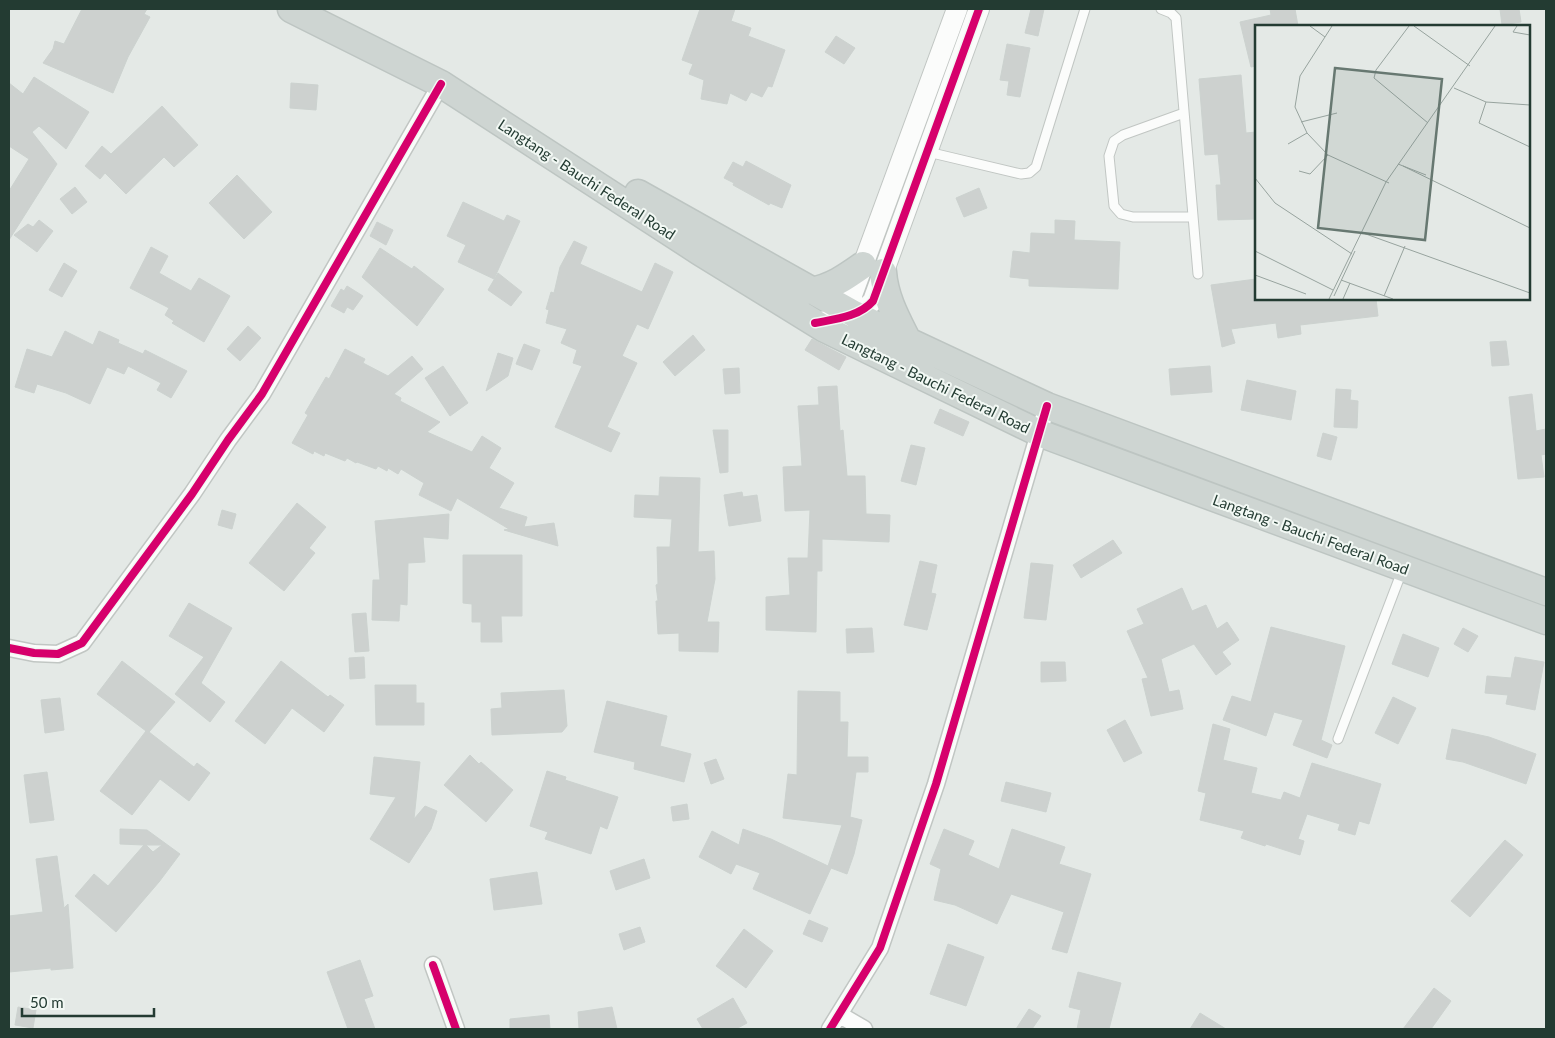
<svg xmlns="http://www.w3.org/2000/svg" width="1555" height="1038" viewBox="0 0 1555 1038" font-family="Lato,sans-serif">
  <rect width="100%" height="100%" fill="#e4e9e6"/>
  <path fill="#cdd1cf" stroke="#ccd2cf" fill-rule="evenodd" d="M82,9H147L144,14L150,17L128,57L113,93L43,63L53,49L55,41L64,44Z
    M700,9H735L731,21L751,28L748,36L785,50L772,87L768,86L762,97L751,92L746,101L730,93L727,104L701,99L704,80L689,74L693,64L682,60Z
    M1031,9H1044L1038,36L1025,33Z
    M1270,9H1295L1298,26H1256V66L1251,67L1240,22L1271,15Z
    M1500,9H1519L1521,22L1502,25Z
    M836,36L855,48L844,64L825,52Z
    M1007,44L1030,48L1020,97L1007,95L1009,81L1000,80Z
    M1241,75L1246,133L1256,132V219L1218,220L1216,185H1221L1218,154L1205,155L1199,79Z
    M34,77L89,112L66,149L39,126L32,132L57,164L9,240V191L29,159L9,146V83L23,94Z
    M291,83L318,85L316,110L290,108Z
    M162,106L198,145L174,167L164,157L126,194L105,173L100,179L85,166L102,146L111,154Z
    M746,161L791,185L782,208L770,203L769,205L733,185L734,183L724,178L733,162L743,167Z
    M237,175L272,212L244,239L209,203Z
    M75,187L87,202L72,214L60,199Z
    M979,188L987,208L964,217L956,198Z
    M463,202L504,221L507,215L520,221L494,279L458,262L466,245L447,236Z
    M39,220L53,231L37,252L14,235L28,224L33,227Z
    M1055,220L1075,221L1074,240L1120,242L1118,289L1029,286V279L1010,277L1013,251L1030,253L1031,233L1055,234Z
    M377,222L393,230L386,245L370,236Z
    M574,241L587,247L580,264L642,292L655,263L673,272L648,329L637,324L622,356L637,363L607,427L620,433L611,452L555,427L582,366L573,363L577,350L561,343L567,329L546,323L549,310L546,309L551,292L554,293L560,267Z
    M151,247L168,256L159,273L191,291L199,278L230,296L204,342L172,323L174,321L165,315L169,308L130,288Z
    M380,248L412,269L414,266L444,289L417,326L362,277Z
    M64,263L77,271L62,297L49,290Z
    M498,273L522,292L511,306L488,290Z
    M1256,279V299H1376L1378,316L1300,325L1301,334L1278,338L1276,323L1231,329L1235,343L1222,347L1211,285Z
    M347,286L363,296L353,310L347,307L344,313L331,306L341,289L344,291Z
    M248,326L261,338L240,361L227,349Z
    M65,331L93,345L99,331L119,340L118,343L143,354L145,350L187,371L171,398L157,390L161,383L128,366L124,374L107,367L90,404L66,393L37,384L34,393L15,387L27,349L52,357Z
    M693,335L705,350L675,376L663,362Z
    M812,339L846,357L839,370L805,350Z
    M1506,341L1509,365L1492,366L1490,342Z
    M524,344L540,350L532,370L516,364Z
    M345,349L365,359L363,363L388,376L412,356L423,369L394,394L401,398L400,401L440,422L427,432L472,452L482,436L501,448L489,468L514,483L499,508L527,517L524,527L554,523L558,546L504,530L509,529L457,498L451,511L419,495L424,483L401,469L398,474L388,468L387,471L378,466L376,469L357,462L356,463L347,458L345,461L325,453L324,456L314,451L313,454L292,443L308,415L305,413L326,377L329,379Z
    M498,353L513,358L508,376L486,391Z
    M443,366L468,403L450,416L425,378Z
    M1210,366L1212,392L1171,395L1169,369Z
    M739,368L740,393L725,394L723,369Z
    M1247,380L1296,391L1291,420L1241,410Z
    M837,386L840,431L843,430L847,476H865L866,514L890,515L889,542L822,539V571H817L816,632L766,630V597L790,595L788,558H808L810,510L785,511L783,467L802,466L798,406L819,405L818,387Z
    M1336,389L1351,390L1350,400L1358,401L1357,428L1334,427Z
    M1532,394L1536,431L1546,429V454L1541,455L1544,477L1518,479L1509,397Z
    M940,409L969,422L963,436L934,423Z
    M713,430H728V472L720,473Z
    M1323,433L1337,437L1331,460L1317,456Z
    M911,445L925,448L916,485L901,481Z
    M660,477L700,478L698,552L714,551L715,579L707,622H719L718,652L679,651V633L658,634L656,601H658L656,585L658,584L657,547H670L672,519L634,517L635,495L659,496Z
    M742,492L743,497L757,495L761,521L729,526L724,495Z
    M297,503L326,527L309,548L315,553L284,591L249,563Z
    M222,510L236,514L232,529L218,525Z
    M449,514L448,539L423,537L425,562L408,563L407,605L400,604L399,621L372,620L373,580H380L375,521Z
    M1113,540L1122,553L1081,578L1073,565Z
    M463,555H522V616H501L502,642H481V622H472V604L463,603Z
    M920,561L937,565L931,593L936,594L927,630L904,625Z
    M1031,563L1053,565L1046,620L1024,618Z
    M1182,588L1192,611L1206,605L1217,629L1227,622L1239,640L1222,652L1231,664L1216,675L1194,644L1161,659L1169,692L1179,690L1183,709L1151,716L1142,679L1148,678L1127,631L1144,624L1137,609Z
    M189,603L232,628L201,683L225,702L210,722L175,694L204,657L169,636Z
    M366,613L369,651L355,652L352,614Z
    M1271,627L1345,646L1321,740L1332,745L1327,758L1293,745L1303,720L1274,712L1266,736L1223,720L1232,696L1251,702Z
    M872,628L874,652L847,653L846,629Z
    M1463,628L1478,636L1468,652L1454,644Z
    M1403,634L1439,648L1428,677L1392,664Z
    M364,657L365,678L350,679L349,658Z
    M1515,657L1544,662L1535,710L1506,704L1508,695L1485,693L1487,676L1511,678Z
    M122,661L175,702L149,732L194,767L197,763L210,773L189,801L160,779L132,815L100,791L146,731L97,694Z
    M281,661L328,697L330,695L344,705L324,732L292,708L265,744L235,721Z
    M1041,662H1065L1066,681L1041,682Z
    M375,685H416V703H424V725H376Z
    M564,690L567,726L562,732L492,735L491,709L502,708L501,693Z
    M798,691L840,692V722H848L847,757H868V772H856L850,817L862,820L854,854L847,874L831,868L810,914L753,889L760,873L736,864L731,874L699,857L712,831L739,845L743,829L771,839L828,866L842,825L783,818L788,774L797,775Z
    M1393,697L1416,708L1398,744L1375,733Z
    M60,698L64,730L45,733L41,700Z
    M607,701L667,716L660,746L691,754L684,782L634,769L635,762L594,752Z
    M1125,720L1142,753L1124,762L1107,730Z
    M1213,724L1230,729L1223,760L1257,768L1251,793L1281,800L1284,792L1300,798L1312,763L1381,784L1369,824L1359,821L1355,835L1338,830L1340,824L1307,814L1298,839L1304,841L1300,855L1266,844L1265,846L1241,838L1244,831L1200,820L1206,793L1198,791Z
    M1452,729L1489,737L1536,754L1526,784L1463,762L1446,759Z
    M470,755L479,764L481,762L513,790L486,822L444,785Z
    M374,757L420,762L414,819L425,806L437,811L431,829L409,863L370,839L396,797L370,794Z
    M716,759L724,779L711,784L704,763Z
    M547,771L566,777L565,780L618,797L607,829L600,826L591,854L545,839L548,832L530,826Z
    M47,772L54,820L30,823L24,775Z
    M1006,782L1051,793L1046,812L1001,801Z
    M687,804L689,819L673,821L671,807Z
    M120,829L147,830L180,854L159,882L116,932L75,896L94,874L108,886L144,845L120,844ZM146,845H162L153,852Z
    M944,829L974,841L968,855L999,869L1012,829L1065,847L1059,864L1091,874L1067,953L1052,949L1064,912L1011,894L997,924L955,905L934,900L941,869L930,864Z
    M1505,840L1523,855L1470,917L1451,901Z
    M57,856L64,908L68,904L73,968L51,970V968L9,972V916L43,912L36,859Z
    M644,859L650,878L616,890L610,871Z
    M537,872L542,904L494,910L490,879Z
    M809,920L828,928L822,942L803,934Z
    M640,927L645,942L624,950L619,934Z
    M744,929L773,951L746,988L716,966Z
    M948,944L984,957L966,1006L930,994Z
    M360,960L373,996L364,999L375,1029H348L327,972Z
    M1078,972L1121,983L1109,1029H1077L1081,1010L1069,1007Z
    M1434,988L1451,1001L1431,1029H1403Z
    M733,998L747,1023L736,1029H703L697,1019Z
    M18,1007L36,1010L33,1028L15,1025Z
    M612,1007L617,1029H579L578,1012Z
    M1029,1009L1041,1016L1032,1029H1016Z
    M1200,1013L1226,1029H1190Z
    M549,1015L550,1029H510V1019Z"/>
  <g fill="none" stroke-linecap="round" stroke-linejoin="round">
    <g stroke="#c1c6c3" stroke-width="11">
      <path id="service" d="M1161,9L1171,13L1176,18L1198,274
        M1184,113L1123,135L1114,141L1109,156L1114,206L1121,214L1133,217H1193
        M928,152L1021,174L1029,173L1036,167L1085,9
        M1338,739L1402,571"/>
    </g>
    <g stroke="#c1c6c3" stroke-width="19">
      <path id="minor" d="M9,648L34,653L58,654L82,643L192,494L228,440L262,394L441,84
        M433,965L456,1029
        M840,1015L864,1029
        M830,1029L880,948L936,784L1047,406"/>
    </g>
    <g stroke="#c1c6c3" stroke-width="22">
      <path id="tertiary" d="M815,323C835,319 859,317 873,301L979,9
        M858,324L852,308V295L957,9"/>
    </g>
    <g stroke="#bdc5c2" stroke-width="29">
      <path id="primary" d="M291,9L441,84L700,252L823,328L870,351L1039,433L1546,621
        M638,193L854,314L908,341L1047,406L1546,592
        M883,272C885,298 897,319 908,341
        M811,291C832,287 846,277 863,265"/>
    </g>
    <use href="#service" stroke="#fbfcfb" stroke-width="9"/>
    <use href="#minor" stroke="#fbfcfb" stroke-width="16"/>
    <use href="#tertiary" stroke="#fbfcfb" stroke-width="20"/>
    <use href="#primary" stroke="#ced5d2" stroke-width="26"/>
    <g stroke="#f2f8f4" stroke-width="11">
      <path id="cycleway" d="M815,323C835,319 859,317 873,301L979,9
        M9,648L34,653L58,654L82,643L192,494L228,440L262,394L441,84
        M433,965L456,1029
        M830,1029L880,948L936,784L1047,406"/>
    </g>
    <use href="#cycleway" stroke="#d6006c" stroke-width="8"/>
  </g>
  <g text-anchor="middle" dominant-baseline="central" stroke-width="4" stroke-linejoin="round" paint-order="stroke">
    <g font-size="15" fill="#233b32" stroke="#f2f8f4">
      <text transform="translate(587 179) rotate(33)">Langtang - Bauchi Federal Road</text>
      <text transform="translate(936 383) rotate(26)">Langtang - Bauchi Federal Road</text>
      <text transform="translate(1311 534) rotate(20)">Langtang - Bauchi Federal Road</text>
    </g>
  </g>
  <g transform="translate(1255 25)">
    <rect width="275" height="275" fill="#e4e9e6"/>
    <path fill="none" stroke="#97a39e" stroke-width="1" d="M55,1L70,12M77,1L45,51L40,82L52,108L73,130L134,158M154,1L121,45L119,53L173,98M159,1L215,41M262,1L258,7L275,10M199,63L231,77L275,80M231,77L224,98L275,122M46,97L82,88M33,119L52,108M143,139L171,150M148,141L275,203M44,146L55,149L73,130M0,153L20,178L97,229M108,208L275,268M0,226L78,265M0,250L51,269M86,255L138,274M79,271L100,226M129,271L150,221M74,274L131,157L240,1M88,274L95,258"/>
    <path fill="#677871" fill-opacity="0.15" stroke="#677871" stroke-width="2.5" d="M80,43L187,54L170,215L63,203Z"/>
    <rect width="275" height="275" fill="none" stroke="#233b32" stroke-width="2.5"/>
  </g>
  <rect width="1555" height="1038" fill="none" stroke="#233b32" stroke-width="20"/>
  <path d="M22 1008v8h132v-8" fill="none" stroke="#233b32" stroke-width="2.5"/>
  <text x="30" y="1008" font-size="15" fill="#233b32" stroke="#f2f8f4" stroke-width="4" paint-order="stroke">50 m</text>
</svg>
